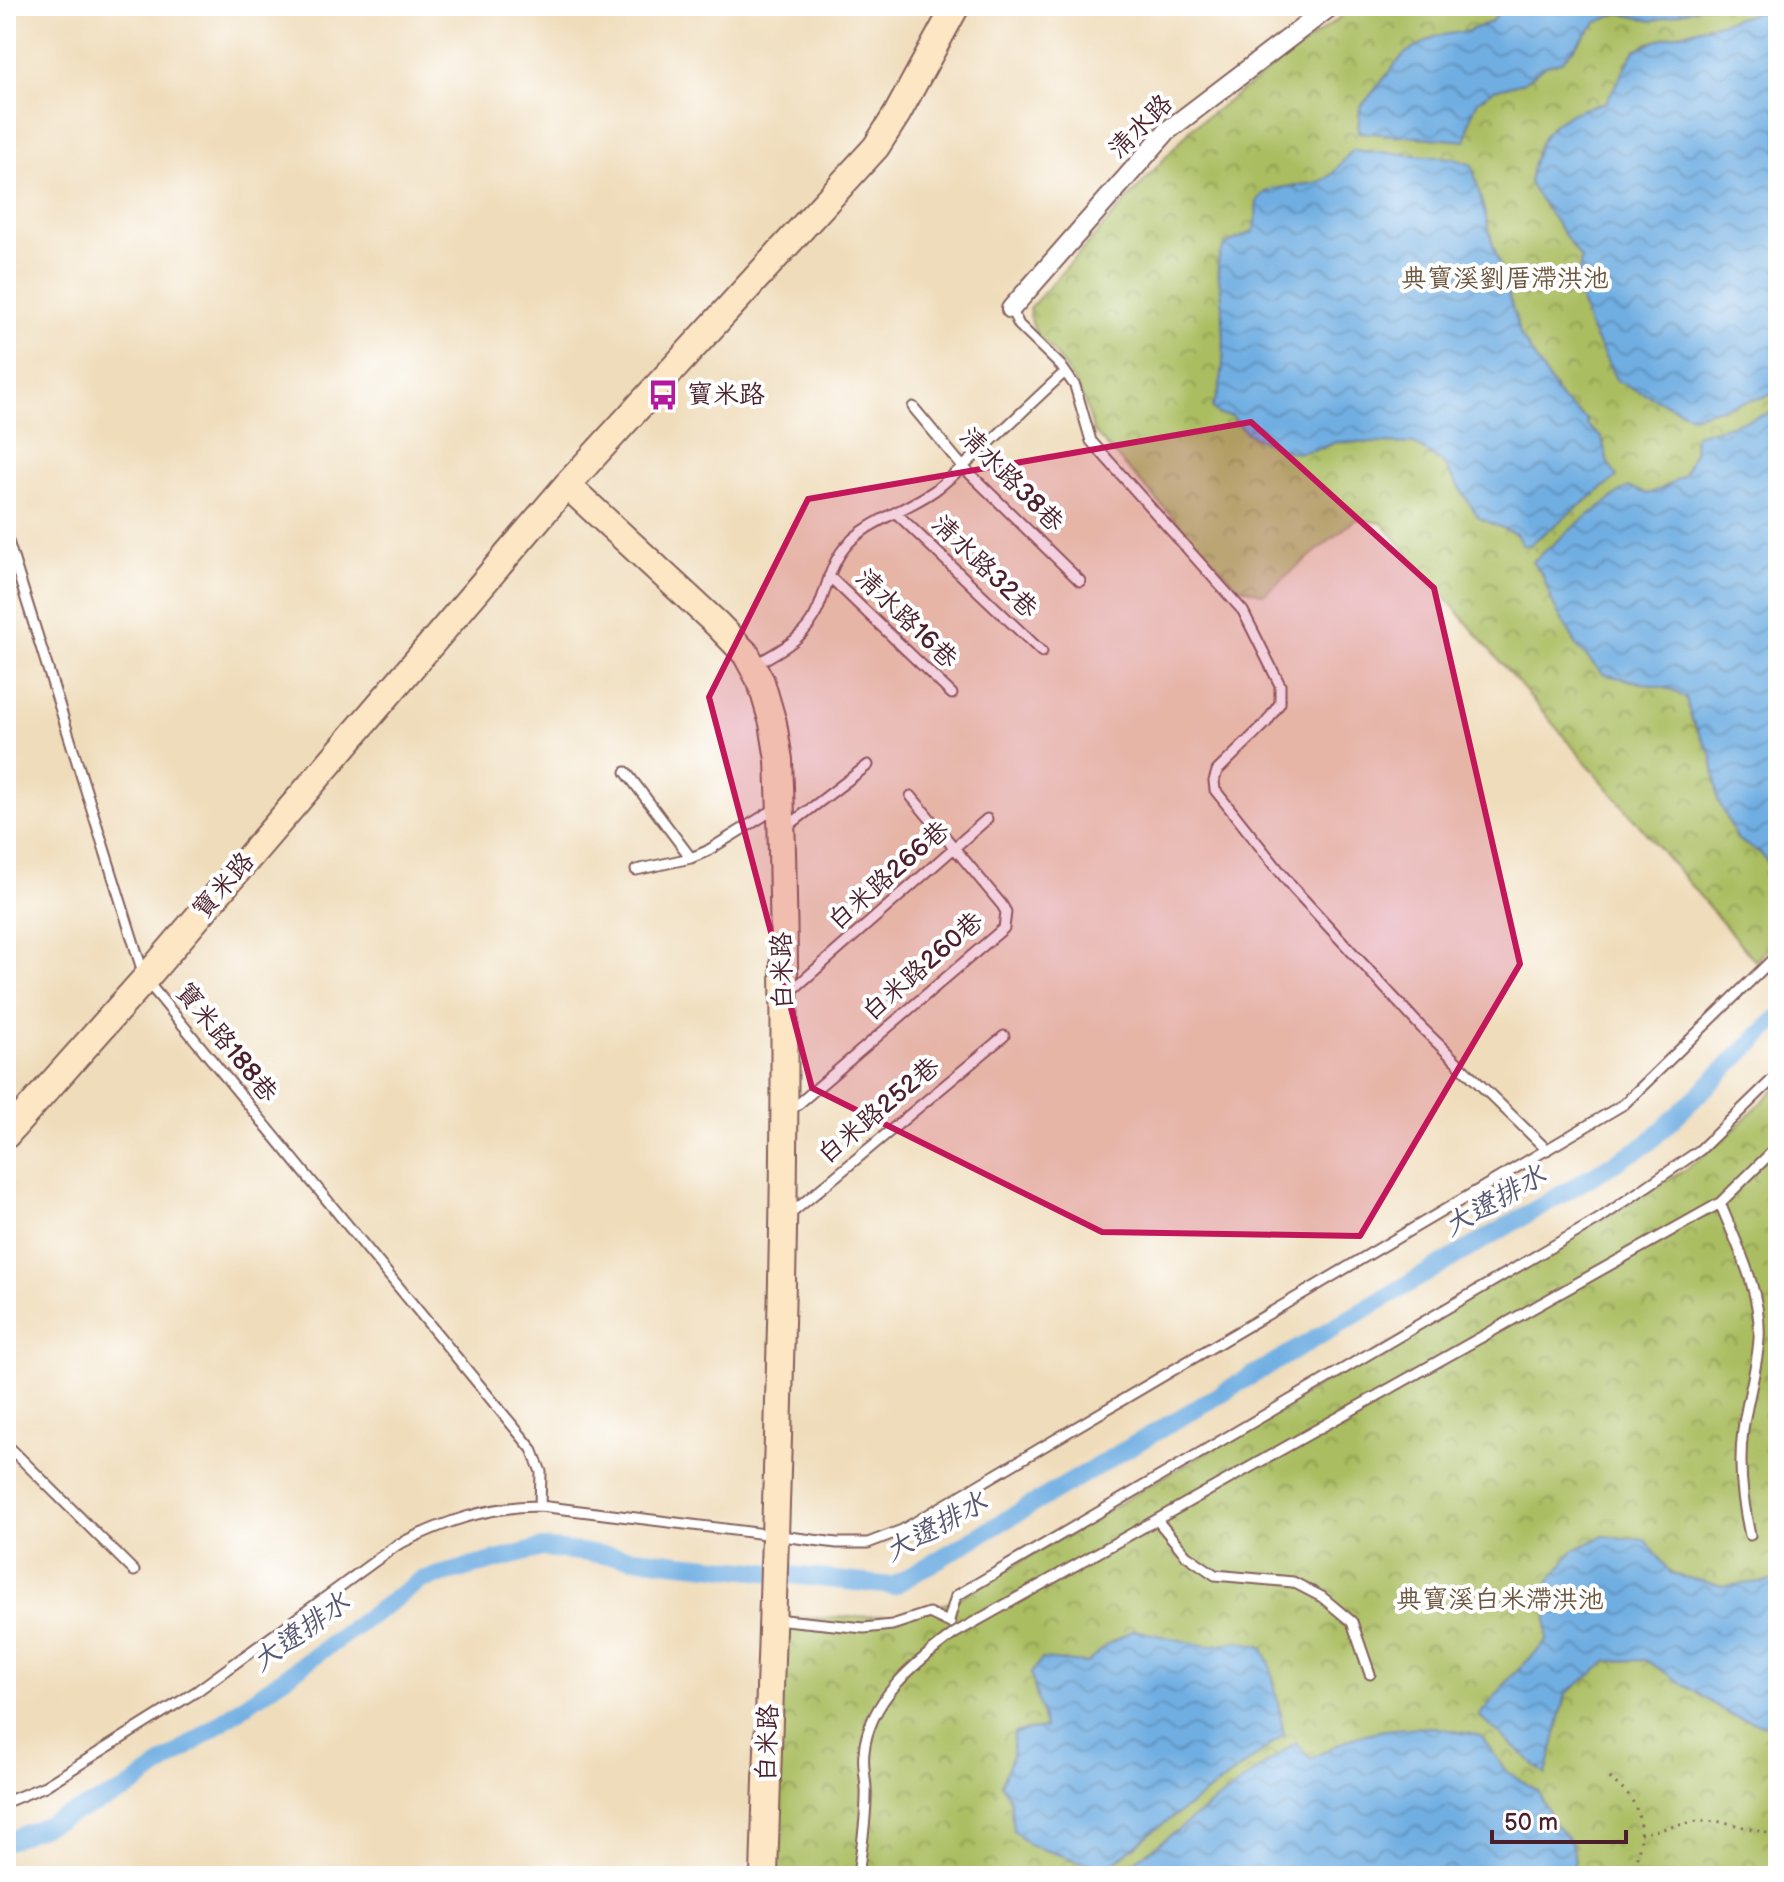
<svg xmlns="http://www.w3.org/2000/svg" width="1784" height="1882" viewBox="0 0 1784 1882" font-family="'Balsamiq Sans','LXGW WenKai TC',sans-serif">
  <defs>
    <pattern id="park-crowns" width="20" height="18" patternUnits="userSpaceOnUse" patternTransform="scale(2)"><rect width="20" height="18" fill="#aabd60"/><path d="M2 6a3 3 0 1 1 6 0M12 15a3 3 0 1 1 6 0" fill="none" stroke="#8c994f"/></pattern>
    <pattern id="water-waves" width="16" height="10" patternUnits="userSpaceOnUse" patternTransform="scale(2)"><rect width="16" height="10" fill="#6faee2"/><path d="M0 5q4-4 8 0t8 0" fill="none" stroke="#5d8db7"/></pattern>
  </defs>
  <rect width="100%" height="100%" fill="#fff"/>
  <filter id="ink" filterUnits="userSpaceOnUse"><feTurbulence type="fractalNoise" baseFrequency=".0125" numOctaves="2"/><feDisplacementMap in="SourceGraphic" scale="16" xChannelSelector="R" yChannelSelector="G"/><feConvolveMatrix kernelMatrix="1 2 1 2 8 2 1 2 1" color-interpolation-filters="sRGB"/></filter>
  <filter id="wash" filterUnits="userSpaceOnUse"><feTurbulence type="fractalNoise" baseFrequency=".006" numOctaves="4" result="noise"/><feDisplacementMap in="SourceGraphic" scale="32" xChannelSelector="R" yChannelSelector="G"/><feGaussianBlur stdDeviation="1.8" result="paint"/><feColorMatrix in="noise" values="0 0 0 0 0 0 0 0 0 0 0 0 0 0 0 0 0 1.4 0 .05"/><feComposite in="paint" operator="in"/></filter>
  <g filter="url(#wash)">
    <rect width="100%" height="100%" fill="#efdcba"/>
    <path fill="url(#park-crowns)" stroke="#7a6e46" stroke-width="2" d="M1355,6H1778V939L1755,961L1382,523L1356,519L1264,594L1237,586L1093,431C1087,403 1078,385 1061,362C1045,337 1035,344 1029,309L1192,128Z
      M1778,1086V1876H773L774,1620L901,1615L952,1602L1683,1171L1723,1140Z"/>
    <path fill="url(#water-waves)" stroke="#5c6686" stroke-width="2" d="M1504,6H1703L1653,21L1618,13L1596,23L1561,62L1546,65L1524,82L1494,90L1478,101L1471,116L1466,141L1358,132L1360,108L1404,54L1436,36L1468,31L1491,22Z
      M1778,7V393L1692,416L1617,381L1589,326L1577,287L1581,259L1529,183C1538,128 1553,116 1606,102L1635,50L1660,39Z
      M1353,150L1452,158L1472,165L1492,241L1521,336L1561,399L1587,420V425L1602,438L1608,463L1617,477L1529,545H1522L1516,534L1479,518L1443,463L1414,444L1336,442L1323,448L1296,453L1281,449L1246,433L1232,416L1219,415L1212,407C1227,382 1224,331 1222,301C1222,284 1211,262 1225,246C1232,240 1245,236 1253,232C1260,217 1254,209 1257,202C1266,180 1310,190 1327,178C1336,172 1344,158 1353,150Z
      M1778,411V874L1760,853L1738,840L1718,800L1712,756L1692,720L1686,699L1673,690L1603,674L1579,649L1554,606L1542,574L1532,562L1582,520L1628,487L1648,494L1661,489L1684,475L1694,452L1695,435Z
      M1603,1536L1646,1540L1671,1574L1723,1586L1778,1580V1728L1732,1716L1646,1660L1608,1661L1566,1694L1546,1775L1479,1716L1510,1678L1547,1641V1584L1574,1550Z
      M1134,1630L1207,1646L1240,1641L1261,1646L1270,1663L1284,1734C1229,1782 1164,1818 1110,1867L1085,1863L1029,1845L1013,1830L1010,1799L1001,1784L1012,1757L1014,1732L1045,1728L1031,1674L1042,1659L1087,1663L1108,1644Z
      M1434,1727L1481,1736L1506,1771L1538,1791L1552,1821L1572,1844L1575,1862L1566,1876H1115L1296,1742L1311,1759C1358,1731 1380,1728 1434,1727Z"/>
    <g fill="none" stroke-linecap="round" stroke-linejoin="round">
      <path stroke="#6faee2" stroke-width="18" d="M6,1842L125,1791L421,1580L542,1548L893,1586L1647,1144L1778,1018"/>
    </g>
  </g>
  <g filter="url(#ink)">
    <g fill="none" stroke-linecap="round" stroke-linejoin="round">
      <g stroke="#84615d" stroke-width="13">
        <path id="lane" d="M1011,309L1019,325L1061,366L1075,386L1091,441L1243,611L1280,685V703L1266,723L1217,771L1214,781L1215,790L1293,888L1421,1027L1547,1150
          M913,407L962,466L1080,581
          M896,513L1042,652
          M6,535L145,979L532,1449L541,1472L540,1506
          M829,576L952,694
          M756,664C781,650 807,637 818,609C827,588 830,565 845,547C866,521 911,509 938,488C982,452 1023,410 1065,372
          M626,772L691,858
          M784,829L868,765
          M636,870L691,858L707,851L778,807
          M789,993L987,819
          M789,1112L1004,928L1006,912L1002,905L911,796
          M1720,1203C1737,1245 1762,1293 1759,1339C1757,1370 1747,1400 1743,1430C1738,1467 1742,1500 1750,1535
          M788,1216L1004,1036
          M6,1444L134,1571
          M1157,1520L1186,1555L1215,1575L1293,1582L1322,1597L1352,1622L1370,1674
          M775,1619L864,1628L892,1625L929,1613L950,1623
          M949,1620L956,1596L1599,1219L1700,1150L1778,1074
          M6,1802L45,1786L197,1691L397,1545C443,1522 488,1506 540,1506L837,1543H868L902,1530L1624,1104L1778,954
          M858,1876C861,1850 866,1823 866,1796C867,1782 862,1767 864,1752C869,1699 916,1662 955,1633L1720,1203L1778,1146"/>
      </g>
      <g stroke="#84615d" stroke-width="22">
        <path id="street" d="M1011,309L1167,131L1331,6"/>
      </g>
      <g stroke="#84615d" stroke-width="30">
        <path id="secondary" d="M567,485L717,624L746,654L761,682L773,723L779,760C794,1132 775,1504 764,1876
          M6,1135L145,979L567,485L876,147L897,114L956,6"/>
      </g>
      <path stroke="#84615d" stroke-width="3" stroke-dasharray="2 6" stroke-linecap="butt" d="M1610,1778C1616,1784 1624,1790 1629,1796C1646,1819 1642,1853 1629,1876
        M1640,1834L1697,1821L1724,1822L1778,1836"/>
      <use href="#lane" stroke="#fff" stroke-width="9"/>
      <use href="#street" stroke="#fff" stroke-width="18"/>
      <use href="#secondary" stroke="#fce6c4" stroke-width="26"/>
    </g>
  </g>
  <path fill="#c2185b" fill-opacity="0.2" stroke="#c2185b" stroke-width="6" stroke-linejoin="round" d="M1251,422L1434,588L1520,964L1360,1236L1102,1232L812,1088L709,697L808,499Z"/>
  <defs>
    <g id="bus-bare" transform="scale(2.4)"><path d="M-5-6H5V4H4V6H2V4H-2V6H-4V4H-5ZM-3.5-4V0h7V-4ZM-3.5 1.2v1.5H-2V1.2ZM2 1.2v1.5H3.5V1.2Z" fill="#b5179e" stroke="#fff" stroke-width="2.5" paint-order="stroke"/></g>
  </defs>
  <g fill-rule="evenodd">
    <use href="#bus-bare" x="663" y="395"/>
  </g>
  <g text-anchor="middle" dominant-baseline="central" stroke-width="8" stroke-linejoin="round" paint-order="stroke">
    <g font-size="26" fill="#4a1f2b" stroke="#fff">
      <text transform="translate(1141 127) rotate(-45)">清水路</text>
      <text transform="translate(1011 480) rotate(45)">清水路38巷</text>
      <text transform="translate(984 567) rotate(44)">清水路32巷</text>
      <text transform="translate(906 619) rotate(44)">清水路16巷</text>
      <text transform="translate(889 876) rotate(-41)">白米路266巷</text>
      <text transform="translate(224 886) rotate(-49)">寶米路</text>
      <text transform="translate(923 967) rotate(-41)">白米路260巷</text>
      <text transform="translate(783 971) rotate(-91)">白米路</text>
      <text transform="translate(226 1043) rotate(51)">寶米路188巷</text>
      <text transform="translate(879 1111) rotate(-40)">白米路252巷</text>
      <text transform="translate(768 1743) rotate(-88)">白米路</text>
    </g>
    <g font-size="26" fill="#6c563e" stroke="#fff">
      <text x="1505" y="279">典寶溪劉厝滯洪池</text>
      <text x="1500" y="1600">典寶溪白米滯洪池</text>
    </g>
    <g font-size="26" fill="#4a1f2b" stroke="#fff" text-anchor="start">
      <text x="687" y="395">寶米路</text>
    </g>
    <g font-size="28" font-style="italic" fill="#595874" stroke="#fff">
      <text transform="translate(1495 1201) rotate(-30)">大遼排水</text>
      <text transform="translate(936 1527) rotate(-29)">大遼排水</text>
      <text transform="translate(301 1632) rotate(-36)">大遼排水</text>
    </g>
  </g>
  <rect width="1784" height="1882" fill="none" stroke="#fff" stroke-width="32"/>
  <path d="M1492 1830v12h134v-12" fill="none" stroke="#4a1f2b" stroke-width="4"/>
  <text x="1504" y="1830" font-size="24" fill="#4a1f2b" stroke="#ffffff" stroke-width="6" paint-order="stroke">50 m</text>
</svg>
